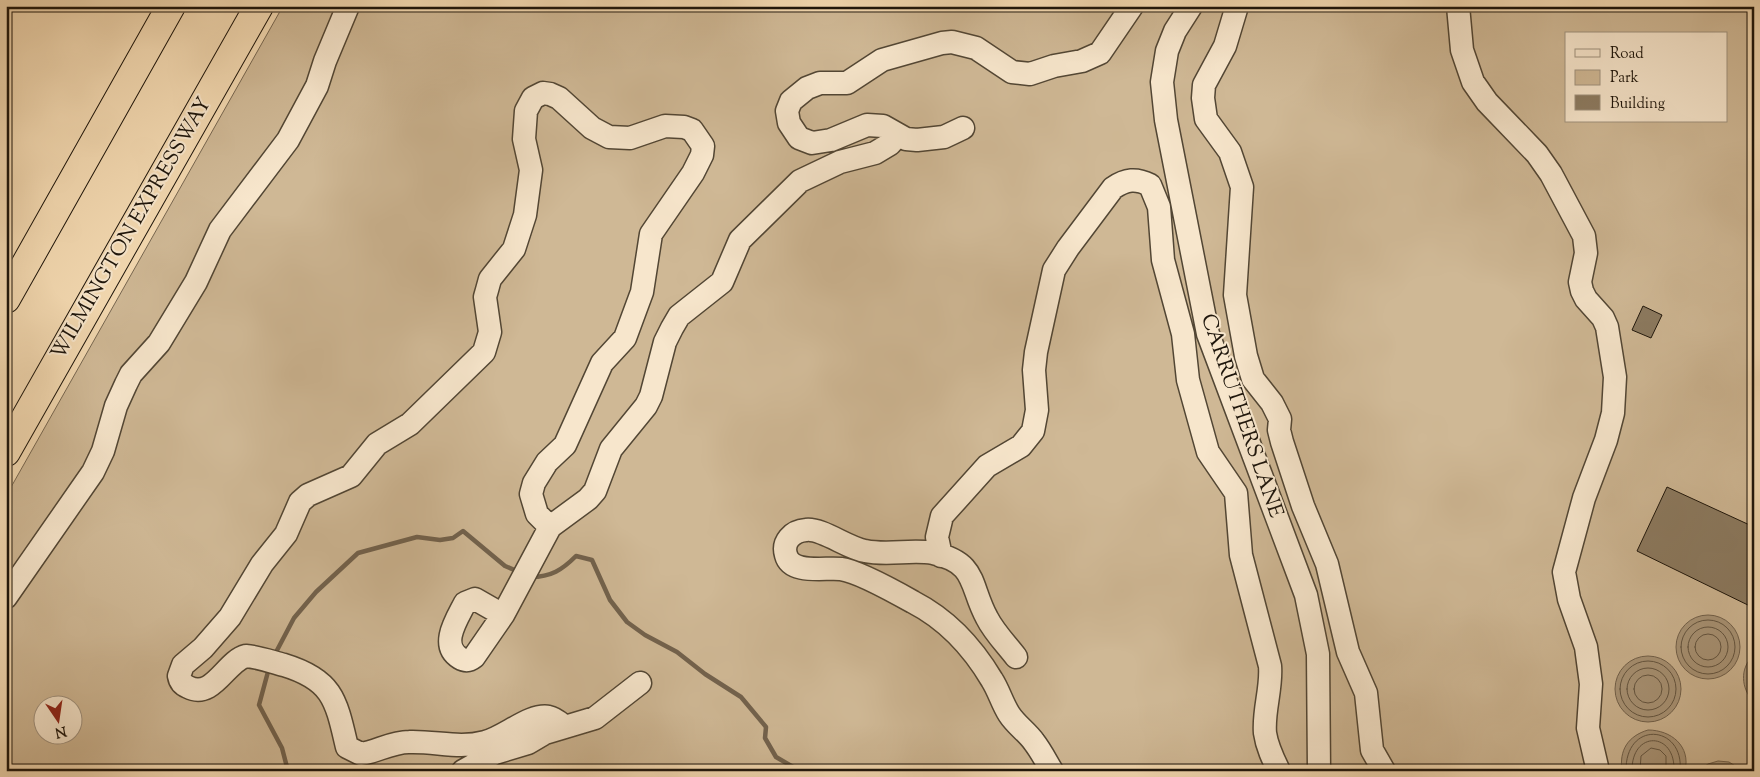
<svg xmlns="http://www.w3.org/2000/svg" width="1760" height="777" viewBox="0 0 1760 777" font-family="'Sorts Mill Goudy',serif">
  <rect width="100%" height="100%" fill="#f3d9b1"/>
  <filter id="stains"><feTurbulence type="fractalNoise" baseFrequency=".004" numOctaves="4"/><feColorMatrix values="0 0 0 0 .2 0 0 0 0 .09 0 0 0 0 .02 0 0 0 .5 -.17"/></filter>
  <radialGradient id="worn" r=".72"><stop offset=".6" stop-color="#630" stop-opacity="0"/><stop offset="1" stop-color="#630" stop-opacity=".3"/></radialGradient>
  <path fill="#cfb895" stroke="#766650" fill-rule="evenodd" d="M283,6H1754V771H6V496ZM1566,34H1726V121H1566ZM42,704H72V734H42Z"/>
  <path fill="#aa9679" stroke="#72624d" d="M1676 647a32 32 0 1 1 64 0a32 32 0 1 1-64 0Z
    M1754,655V702C1741,689 1739,668 1754,655Z
    M1615 689a33 33 0 1 1 66 0a33 33 0 1 1-66 0Z
    M1648,730C1671,730 1691,746 1685,771H1622C1619,750 1628,736 1648,730Z
    M1718,761L1729,762L1743,771H1698L1708,764Z"/>
  <g fill="none" stroke-linecap="round" stroke-linejoin="round">
    <path stroke="#645642" stroke-width="1" d="M1681 647a27 27 0 1 1 54 0a27 27 0 1 1-54 0Z
      M1688 647a20 20 0 1 1 40 0a20 20 0 1 1-40 0Z
      M1695 647a13 13 0 1 1 26 0a13 13 0 1 1-26 0Z
      M1620 689a28 28 0 1 1 56 0a28 28 0 1 1-56 0Z
      M1627 689a21 21 0 1 1 42 0a21 21 0 1 1-42 0Z
      M1634 689a14 14 0 1 1 28 0a14 14 0 1 1-28 0Z
      M1626,771C1625,719 1685,725 1680,771
      M1632,771C1631,730 1676,731 1674,771
      M1640,771L1641,756L1651,748L1660,750L1666,756V771"/>
    <path stroke="#72624d" stroke-width="4.5" d="M531,577C551,577 562,570 576,556L592,560L610,600L627,622L645,635L677,652L705,674L741,697L766,727L765,738L776,757L800,771
      M274,656L294,618L316,592L358,553L417,537L440,540L453,538L463,531L505,566L519,572
      M269,668L259,705L282,748L288,771"/>
  </g>
  <path fill="#8c7b61" stroke="#1d150b" d="M1643,306L1662,315L1651,338L1632,330Z
    M1667,487L1754,527V608L1637,551Z"/>
  <g fill="none" stroke-linecap="round" stroke-linejoin="round">
    <g stroke="#524634" stroke-width="25">
      <path id="minor" d="M1191,6L1175,31L1167,51L1162,82L1166,120L1208,334L1306,595L1318,654L1319,771
        M1237,6L1225,46L1204,85L1203,98L1206,119L1230,152L1242,187L1235,295L1246,356L1253,379L1272,403L1280,419L1279,430L1282,442L1303,506L1327,564L1348,652L1366,693L1372,750L1384,771
        M1458,6L1462,50L1473,82L1487,102L1537,154L1551,174L1584,236L1586,253L1580,282L1582,291L1586,299L1603,318L1607,327L1615,377L1613,413L1606,440L1584,498L1564,572L1569,599L1586,647L1591,684L1588,728L1598,771
        M963,128L944,137L917,140L906,139L883,126L867,125L831,140L812,143L799,138L789,123L787,111L791,101L807,88L820,83H847L882,60L942,43L952,42L976,48L1012,72L1030,74L1054,66L1082,61L1100,53L1132,6
        M550,527L537,514L531,494L534,483L547,462L565,445L602,363L625,338L642,292L651,234L693,173L702,155L703,146L692,130L684,127L665,126L630,138L609,137L592,128L559,98L550,94L543,93L533,98L526,111L524,139L531,170L525,215L514,249L490,279L487,290L485,297L490,332L484,352L410,424L377,444L351,476L308,495L300,502L286,534L262,564L230,617L203,648L183,665L179,676C180,682 183,685 188,687C213,700 226,661 246,656C259,657 272,662 284,665C333,680 336,700 347,747L361,754C378,751 392,742 409,742C436,741 459,749 485,742C504,738 530,713 549,717C555,718 560,723 565,727
        M941,556L937,537L942,516L987,466L1021,446L1033,431L1037,410L1034,370L1036,352L1054,270L1068,248L1113,188C1126,179 1136,178 1150,185L1159,207L1163,260L1183,334L1188,380L1208,452L1236,493L1241,555L1270,666C1272,688 1263,711 1265,733C1267,747 1273,759 1279,771
        M6,597L93,472L103,451L116,406L126,384L131,374L159,343L196,282L220,230L288,140L317,86L325,61L348,6
        M503,615L475,599L465,603C457,619 439,645 460,658C465,661 469,661 474,657L503,615L550,527L588,499L595,491L611,449L646,406L651,396L665,342L672,328L679,316L722,282L740,240L800,181L840,162L875,153L890,144L898,135
        M1016,657C1006,644 994,632 987,618C969,585 978,563 933,553C911,549 888,556 865,551C847,548 822,528 806,530C792,531 782,542 786,555C791,575 826,567 841,569C857,571 897,593 913,602C946,619 973,648 992,680C999,691 1002,703 1009,714C1016,725 1027,732 1034,742C1041,751 1046,761 1052,771
        M463,771L495,753L528,743L545,733L595,718L640,683"/>
    </g>
    <g stroke="#1d150b" stroke-width="30">
      <path id="highway" d="M6,299L171,6
        M6,452L259,6"/>
    </g>
    <use href="#minor" stroke="#f7e6cc" stroke-width="22"/>
    <use href="#highway" stroke="#f3d9b1" stroke-width="28"/>
  </g>
  <g text-anchor="middle" dominant-baseline="central" stroke-width="4" stroke-linejoin="round" paint-order="stroke">
    <g font-size="21" fill="#1d150b" stroke="#f7e6cc">
      <text transform="translate(132 229) rotate(-60)">WILMINGTON EXPRESSWAY</text>
      <text transform="translate(1241 416) rotate(71)">CARRUTHERS LANE</text>
    </g>
  </g>
  <rect width="1760" height="777" fill="none" stroke="#f3d9b1" stroke-width="25"/>
  <rect x="8" y="8" width="1745" height="762" fill="none" stroke="#1d150b" stroke-width="2.5"/>
  <rect x="12" y="12" width="1735" height="752" fill="none" stroke="#1d150b"/>
  <rect x="1565" y="32" width="162" height="90" fill="#f7e6cc" stroke="#a0927f"/>
  <rect x="1575" y="49" width="25" height="8" fill="#f7e6cc" stroke="#a0927f"/>
  <text x="1610" y="58" font-size="15" fill="#1d150b">Road</text>
  <rect x="1575" y="70" width="25" height="15" fill="#cfb895" stroke="#a0927f"/>
  <text x="1610" y="82" font-size="15" fill="#1d150b">Park</text>
  <rect x="1575" y="95" width="25" height="15" fill="#8c7b61" stroke="#a0927f"/>
  <text x="1610" y="108" font-size="15" fill="#1d150b">Building</text>
  <g transform="translate(58 720) rotate(167)"><circle r="24" fill="#f7e6cc" stroke="#a0927f"/>
  <path d="M0-4L9 19L0 12L-9 19Z" fill="#8f2418"/>
  <text y="-8" font-size="14" font-weight="bold" text-anchor="middle" fill="#1d150b">N</text>
  </g>
  <rect width="100%" height="100%" filter="url(#stains)"/>
  <rect width="100%" height="100%" fill="url(#worn)"/>
</svg>
